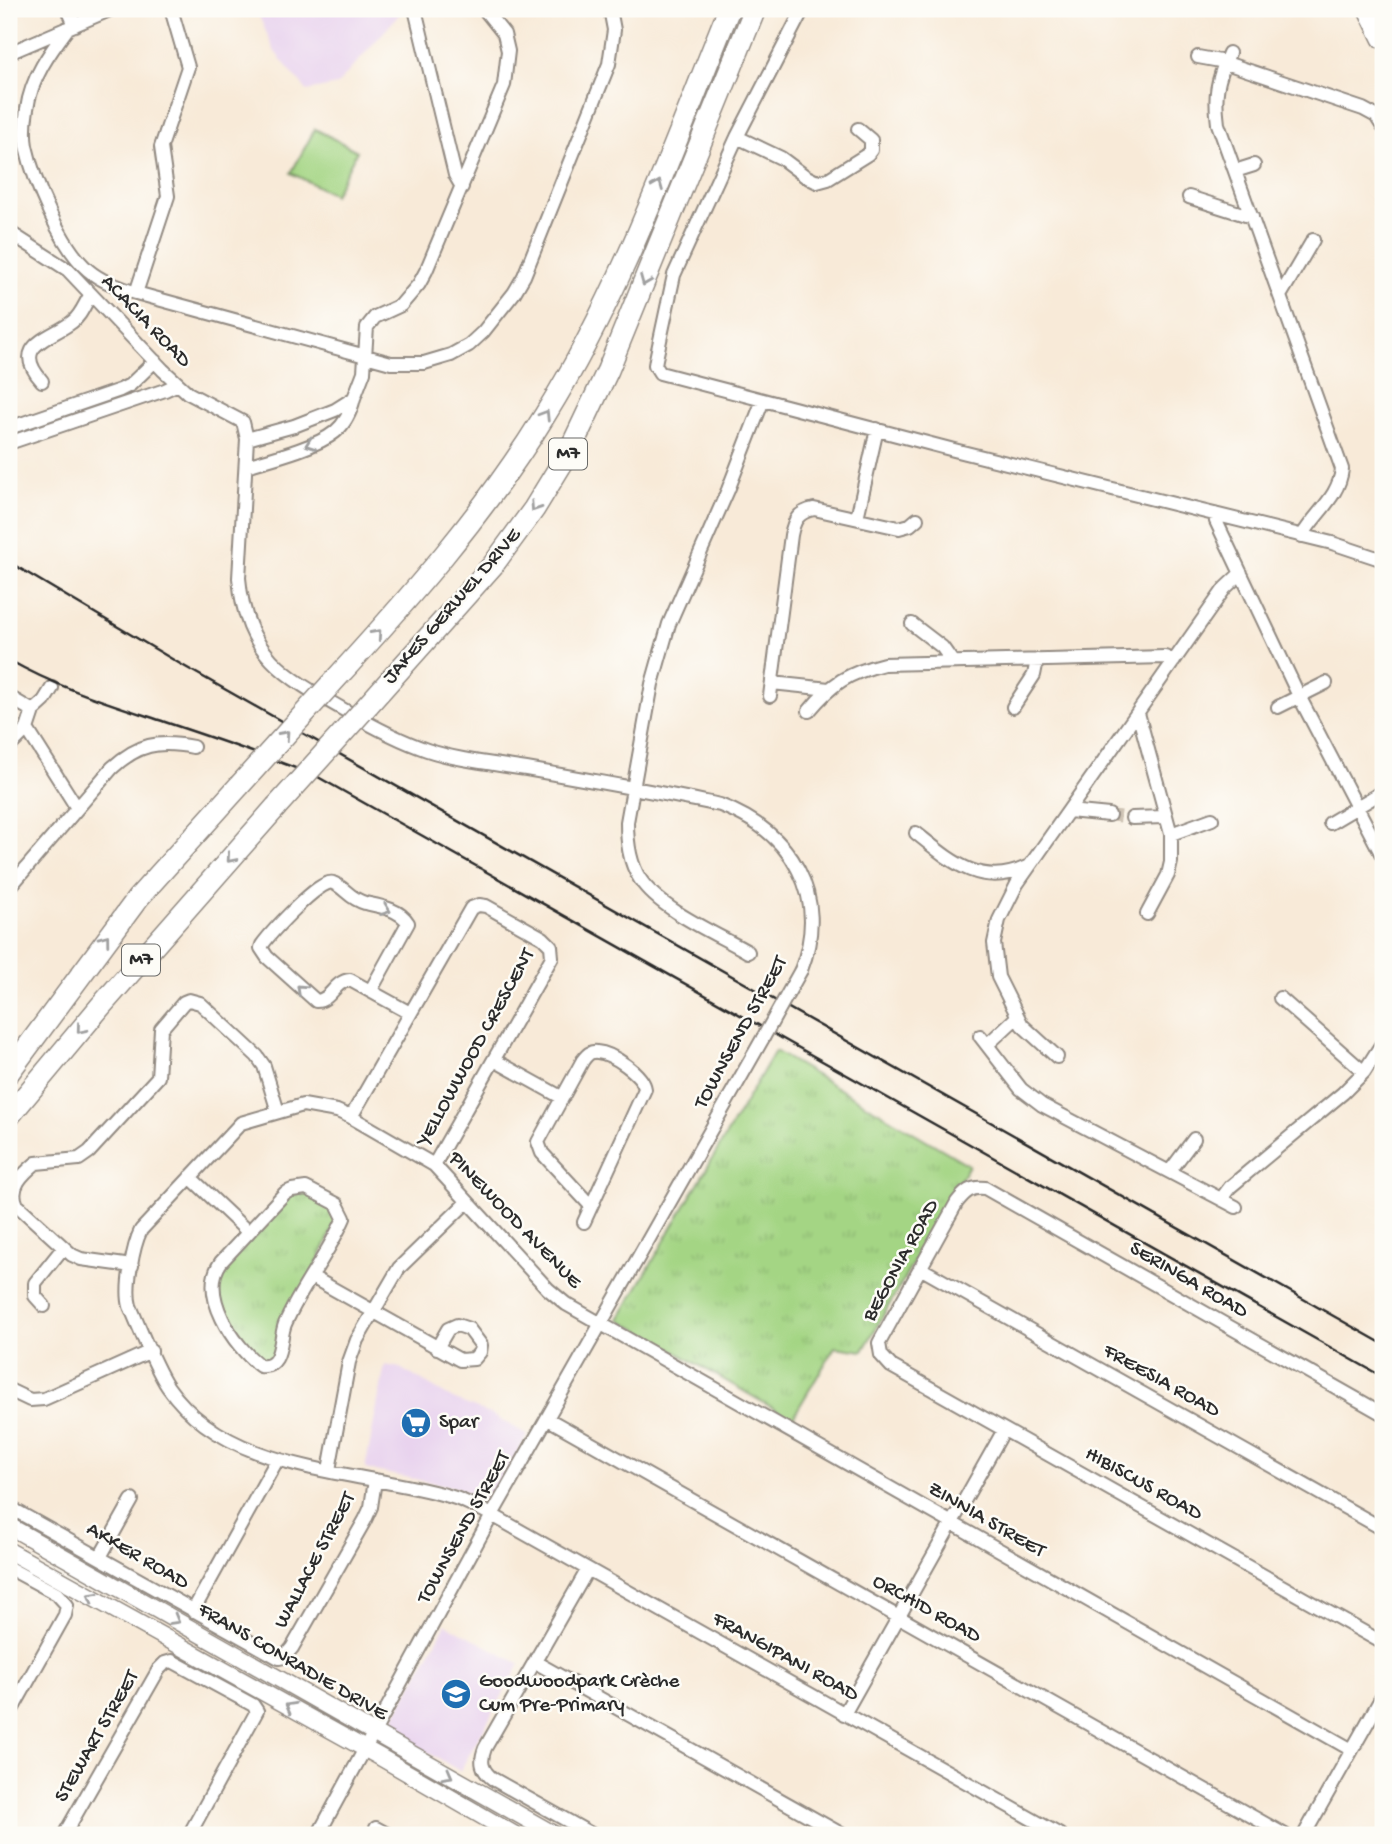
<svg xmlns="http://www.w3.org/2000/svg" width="1392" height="1844" viewBox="0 0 1392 1844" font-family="'Gochi Hand',sans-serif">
  <defs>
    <pattern id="grass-tufts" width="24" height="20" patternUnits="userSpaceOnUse" patternTransform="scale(1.75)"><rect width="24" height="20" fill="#a4d584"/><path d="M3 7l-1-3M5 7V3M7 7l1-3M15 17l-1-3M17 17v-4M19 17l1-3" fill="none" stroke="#8db772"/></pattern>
  </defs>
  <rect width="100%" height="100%" fill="#fdfcf7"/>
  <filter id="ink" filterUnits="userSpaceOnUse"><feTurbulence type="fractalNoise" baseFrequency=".0143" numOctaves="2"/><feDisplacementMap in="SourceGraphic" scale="14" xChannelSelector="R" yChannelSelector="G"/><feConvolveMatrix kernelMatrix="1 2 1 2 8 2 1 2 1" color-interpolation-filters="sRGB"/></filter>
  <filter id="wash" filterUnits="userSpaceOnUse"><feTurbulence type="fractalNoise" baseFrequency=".00686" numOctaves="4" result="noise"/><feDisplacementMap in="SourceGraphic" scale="28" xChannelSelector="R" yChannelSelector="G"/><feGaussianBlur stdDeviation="1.57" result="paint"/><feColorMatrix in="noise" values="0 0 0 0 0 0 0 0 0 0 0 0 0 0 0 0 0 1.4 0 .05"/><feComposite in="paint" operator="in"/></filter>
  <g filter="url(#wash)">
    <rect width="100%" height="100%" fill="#f8ead8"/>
    <path fill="#e8d2ee" d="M256,9H404L337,85L307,91L275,52Z
      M385,1365L400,1368L453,1399L492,1415L528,1435L491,1498L483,1500L454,1487L365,1469Z
      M446,1624L520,1664L460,1771L395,1734L391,1723Z"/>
    <path fill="url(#grass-tufts)" stroke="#688058" stroke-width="2" d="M775,1051L969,1165L863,1351L835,1347L792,1419L619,1319Z
      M292,1194H311L340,1213L275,1355L265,1363L237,1336L219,1297L220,1270Z"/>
    <path fill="#a4d584" stroke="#688058" stroke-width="2" d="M315,129L357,151L334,195L291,173Z"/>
  </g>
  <g filter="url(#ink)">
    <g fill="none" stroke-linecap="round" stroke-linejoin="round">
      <path stroke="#cfc4b5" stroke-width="12" stroke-dasharray="12 6" stroke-linecap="butt" d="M1109,815L1132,818"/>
      <g stroke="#928a82" stroke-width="16">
        <path id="street" d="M68,9L75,25
          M415,9L455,175L462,187
          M803,9L737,137L674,275L656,359L655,365L660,373L954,450L1332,543L1383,560
          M68,28C50,52 31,78 27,109C25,121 24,134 26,146C34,182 61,247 88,270C102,282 119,287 136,293L391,363H424L451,355L469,345L483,332L514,293L524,276L609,64L614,30L610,9
          M9,53L112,9
          M1229,53C1217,81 1214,94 1218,124L1342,469C1339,497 1316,512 1302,536
          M1198,57L1220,61L1363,109L1376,116L1383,127
          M737,137L781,158L805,176L817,182L828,179L868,154L871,150V140L858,129
          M1235,171L1254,165
          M1189,197L1252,217
          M9,232L68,270L163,370L188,393L243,422L247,439L239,578C246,655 284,676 346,711C372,726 398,740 427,750C460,761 498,764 532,770C595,781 658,792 720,805C792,832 830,896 801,970
          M136,293L168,196L161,147L188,67L171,9
          M1280,296L1313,240
          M42,381C10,345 50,339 72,322C81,316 85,303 91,294
          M9,428L120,390L130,385L155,361
          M247,439L294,426L335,410L354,398L364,372L367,327L375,317L401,305L419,284L426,271L504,85L508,51L504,34L484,9
          M9,443L165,390L178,384
          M246,466C270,459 317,447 335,432C346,423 351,411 354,398
          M1215,514L1216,521L1299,696L1383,857
          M857,518L877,429
          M912,624L942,647L952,661
          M772,683L829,689
          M770,696L791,535C794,520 798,512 814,509L899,528L910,525L917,519
          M9,697L33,711
          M1013,707L1034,675L1037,660
          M1278,707L1326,683
          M809,711C832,683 848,673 884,664L1165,657L1174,661
          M1138,713L1171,834V862L1168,875L1147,914
          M27,729L77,808
          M9,747L27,729L33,711L44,701L52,688
          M1069,811L1109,815
          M1132,818L1165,817
          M1330,823L1379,794
          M916,833C950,860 980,889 1027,867
          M1171,834L1212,819
          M9,888L112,768C138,744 158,740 193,747
          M748,952C717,934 660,910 640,879C629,862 627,842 627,822L652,684L669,624L728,490L763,400
          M371,990L408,923C400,909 379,906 365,903C348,898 346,888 333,883C321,877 270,934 262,945L261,948L267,957L316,1001C331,1001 334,981 350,980L410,1013
          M1280,998L1364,1072
          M980,1036L1021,1089L1042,1105L1236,1207
          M987,1045L1017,1017
          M1057,1057L1022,1025L998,977L994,943L999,920L1017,884L1225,588L1241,573
          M494,1060L561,1097
          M351,1117L471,908L479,905L486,906L543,938L551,946L552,957L434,1165
          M1170,1171L1194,1139
          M190,1177L248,1232
          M306,1188L337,1204L344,1218C328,1255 301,1287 285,1324C279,1339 283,1369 260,1366C234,1346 198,1294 221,1262L285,1193L292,1190Z
          M1221,1199L1230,1187L1343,1093L1364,1072L1383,1042
          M584,1222L645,1089C643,1074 612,1053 597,1052C590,1051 587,1055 583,1060L538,1142L542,1153L590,1205
          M132,1266L81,1259L72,1255L17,1205C8,1187 23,1174 36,1163L79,1159L89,1152L158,1077L161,1029L184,1002L189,1000L200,1003L257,1056L264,1066L278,1112
          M920,1268L1383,1529
          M312,1277L460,1360L474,1359L480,1352L481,1345L469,1329L457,1325L448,1329L437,1348
          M44,1306L35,1296V1283L63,1248
          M9,1390L30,1400L44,1399L151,1351
          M1383,1414L985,1188C971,1186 965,1192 957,1202L879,1343L881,1355L891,1366L1383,1643
          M548,1419L1285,1835
          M329,1470L349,1362L357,1340L399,1268L467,1202
          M9,1507L279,1658L284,1657L292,1648L365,1520L371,1507L375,1480
          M100,1557L132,1500
          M9,1568L57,1594L67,1605L65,1615L9,1715
          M588,1569L485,1748C480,1761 481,1770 493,1779L593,1835
          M193,1611L277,1460
          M535,1662L843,1835
          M844,1714L1004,1430
          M376,1828L389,1835
          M64,1835L159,1669L165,1663L172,1661L253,1705L257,1711L189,1835
          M318,1835L492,1515L763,1038
          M1060,1835L492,1515C478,1508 464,1500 449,1496C356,1469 229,1475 168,1387C155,1368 140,1329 130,1306C125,1288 133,1246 141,1230L241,1123L303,1105L337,1111L351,1117L434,1165L548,1289L566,1304L1352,1750
          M1304,1835L1383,1695"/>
      </g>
      <g stroke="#928a82" stroke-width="19">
        <path id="secondary" d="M9,1526L555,1835
          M9,1551L380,1757L515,1835"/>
      </g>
      <g stroke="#928a82" stroke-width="24">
        <path id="highway" d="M1369,9L1383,38
          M331,684C409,599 484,514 545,415C624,288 673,146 729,9
          M368,705L493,565L534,509L570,450L608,370L755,9
          M9,1072L138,898L239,786
          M9,1116L100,1007L276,807"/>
      </g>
      <use href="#street" stroke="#fff" stroke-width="12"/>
      <use href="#secondary" stroke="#fff" stroke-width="16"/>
      <use href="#highway" stroke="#fff" stroke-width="21"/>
      <path stroke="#2b2b2b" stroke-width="2.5" d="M9,562L182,665L1383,1344
        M9,660C58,688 111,704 165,722C216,739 267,756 318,777L1383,1377"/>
      <g stroke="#928a82" stroke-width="16" stroke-linecap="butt">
        <path id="street-bridge" d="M763,1038L801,970"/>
      </g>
      <g stroke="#928a82" stroke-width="24" stroke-linecap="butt">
        <path id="highway-bridge" d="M239,786L331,684
          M276,807L368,705"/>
      </g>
      <use href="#street-bridge" stroke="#fff" stroke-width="12"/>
      <use href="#highway-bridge" stroke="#fff" stroke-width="21"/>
    </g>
    <defs><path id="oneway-chevron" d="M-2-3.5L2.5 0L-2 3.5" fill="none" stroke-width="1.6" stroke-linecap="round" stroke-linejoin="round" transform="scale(1.75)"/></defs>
    <g stroke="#a0a0a0">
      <use href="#oneway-chevron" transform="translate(658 185) rotate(-68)"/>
      <use href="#oneway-chevron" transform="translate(645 281) rotate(112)"/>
      <use href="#oneway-chevron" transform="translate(545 415) rotate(-58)"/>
      <use href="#oneway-chevron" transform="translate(310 444) rotate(160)"/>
      <use href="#oneway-chevron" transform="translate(535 507) rotate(123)"/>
      <use href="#oneway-chevron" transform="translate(377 634) rotate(-48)"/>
      <use href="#oneway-chevron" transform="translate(285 735) rotate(-48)"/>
      <use href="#oneway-chevron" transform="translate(231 858) rotate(131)"/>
      <use href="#oneway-chevron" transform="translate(386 910) rotate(20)"/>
      <use href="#oneway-chevron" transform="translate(105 939) rotate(-53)"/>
      <use href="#oneway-chevron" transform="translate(301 989) rotate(-137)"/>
      <use href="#oneway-chevron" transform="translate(81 1029) rotate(130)"/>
      <use href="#oneway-chevron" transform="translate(92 1597) rotate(-151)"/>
      <use href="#oneway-chevron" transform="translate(175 1620) rotate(30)"/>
      <use href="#oneway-chevron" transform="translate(290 1707) rotate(-151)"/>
      <use href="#oneway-chevron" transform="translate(448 1775) rotate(29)"/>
    </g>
  </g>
  <defs>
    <g id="supermarket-disc" transform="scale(1.575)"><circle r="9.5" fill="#1f6fb2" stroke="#fdfcf7"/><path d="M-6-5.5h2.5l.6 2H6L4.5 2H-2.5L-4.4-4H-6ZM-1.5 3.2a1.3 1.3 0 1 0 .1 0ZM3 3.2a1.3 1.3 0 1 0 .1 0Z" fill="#fff"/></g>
    <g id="school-disc" transform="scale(1.575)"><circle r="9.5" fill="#1f6fb2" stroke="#fdfcf7"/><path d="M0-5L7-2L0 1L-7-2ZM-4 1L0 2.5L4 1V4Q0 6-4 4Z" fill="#fff"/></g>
  </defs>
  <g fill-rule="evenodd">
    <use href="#supermarket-disc" x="416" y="1423"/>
    <use href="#school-disc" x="456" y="1694"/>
  </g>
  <g text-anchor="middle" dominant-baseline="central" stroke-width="5" stroke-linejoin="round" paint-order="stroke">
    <g fill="#fdfcf7" stroke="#6a6a68" stroke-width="2">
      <rect x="549" y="438.5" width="38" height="31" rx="5"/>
      <rect x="122" y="944.5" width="38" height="31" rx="5"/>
    </g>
    <g font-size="19" font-weight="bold" fill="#2b2b2b">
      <text x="568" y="454">M7</text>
      <text x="141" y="960">M7</text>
    </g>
    <g font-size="21" fill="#2b2b2b" stroke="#fdfcf7">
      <text transform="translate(145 322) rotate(46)">ACACIA ROAD</text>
      <text transform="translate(453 607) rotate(-49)">JAKES GERWEL DRIVE</text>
      <text transform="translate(742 1033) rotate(-61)">TOWNSEND STREET</text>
      <text transform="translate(477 1048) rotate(-61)">YELLOWWOOD CRESCENT</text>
      <text transform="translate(514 1221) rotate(46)">PINEWOOD AVENUE</text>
      <text transform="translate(902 1261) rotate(-61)">BEGONIA ROAD</text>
      <text transform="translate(1188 1281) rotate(30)">SERINGA ROAD</text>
      <text transform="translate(1161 1382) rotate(29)">FREESIA ROAD</text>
      <text transform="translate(1143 1485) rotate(29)">HIBISCUS ROAD</text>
      <text transform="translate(986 1521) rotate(30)">ZINNIA STREET</text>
      <text transform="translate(465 1528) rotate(-61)">TOWNSEND STREET</text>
      <text transform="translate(137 1557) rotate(30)">AKKER ROAD</text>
      <text transform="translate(316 1561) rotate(-62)">WALLACE STREET</text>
      <text transform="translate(926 1610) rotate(29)">ORCHID ROAD</text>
      <text transform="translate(785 1658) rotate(29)">FRANGIPANI ROAD</text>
      <text transform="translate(292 1663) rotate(30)">FRANS CONRADIE DRIVE</text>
      <text transform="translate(98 1737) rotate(-60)">STEWART STREET</text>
    </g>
    <g font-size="21" fill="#2b2b2b" stroke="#fdfcf7" text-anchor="start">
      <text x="439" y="1423">Spar</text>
      <text x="479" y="1682">Goodwoodpark Crèche<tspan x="479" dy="24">Cum Pre-Primary</tspan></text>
    </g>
  </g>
  <rect width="1392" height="1844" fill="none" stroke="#fdfcf7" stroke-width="35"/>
</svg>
